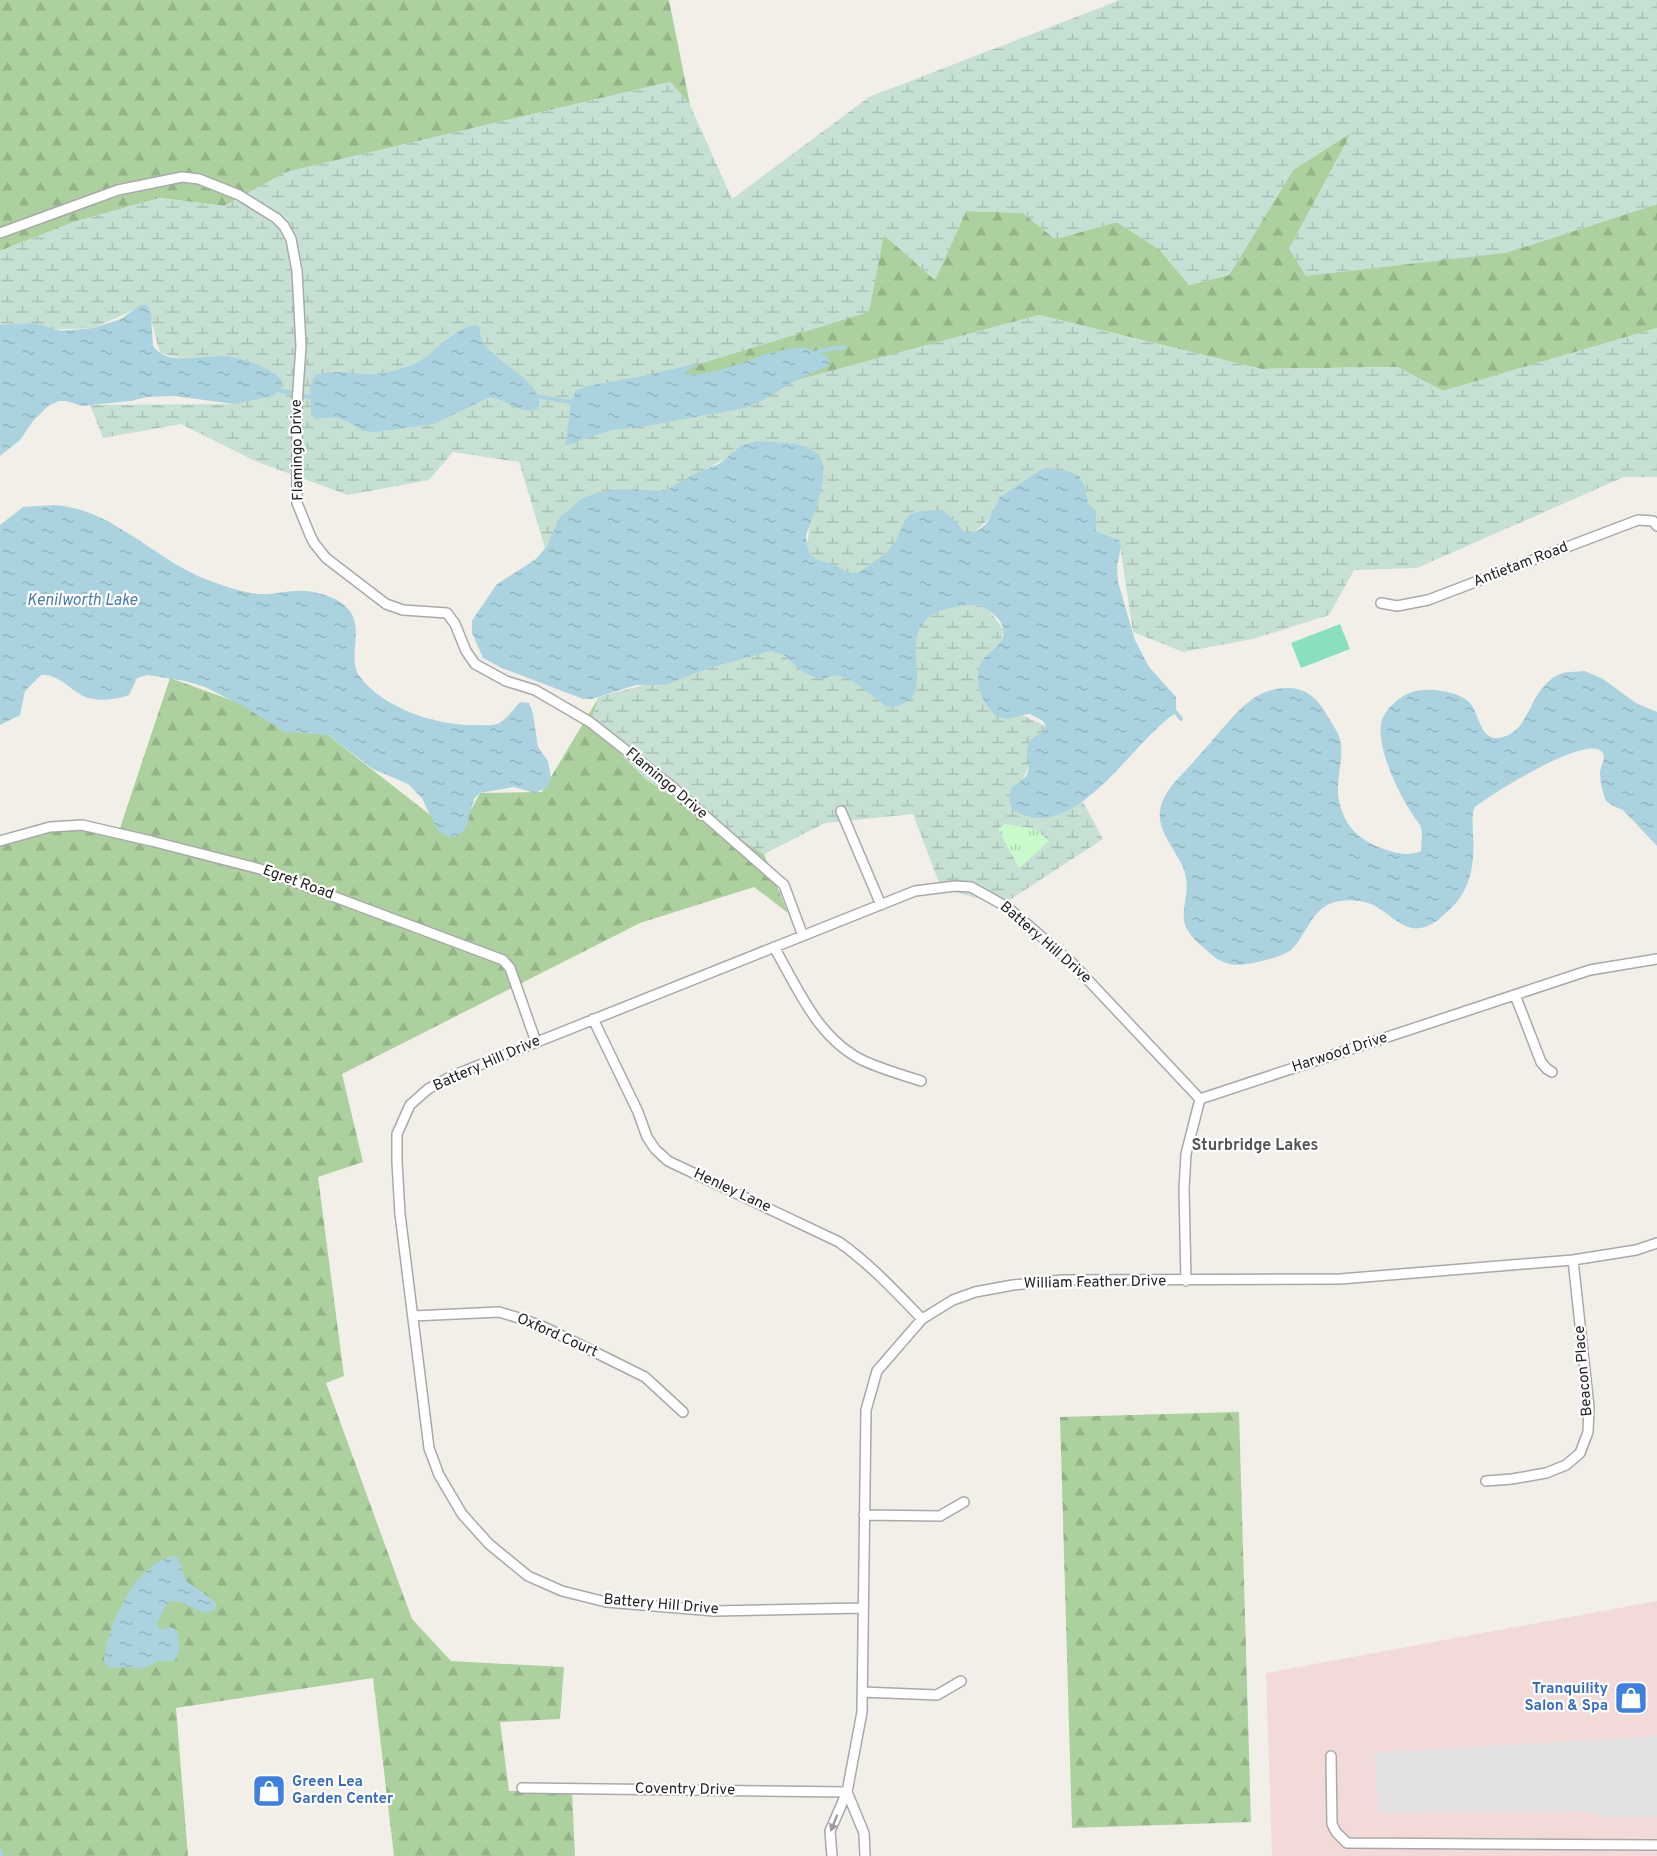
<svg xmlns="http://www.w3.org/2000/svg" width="1657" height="1856" viewBox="0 0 1657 1856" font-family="Overpass,sans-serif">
  <defs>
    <pattern id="forest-firs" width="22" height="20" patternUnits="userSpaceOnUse" patternTransform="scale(1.5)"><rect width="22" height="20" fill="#add19e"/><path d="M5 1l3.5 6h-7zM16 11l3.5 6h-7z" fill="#95b388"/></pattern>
    <pattern id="wetland-marsh" width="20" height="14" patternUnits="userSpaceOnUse" patternTransform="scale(1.5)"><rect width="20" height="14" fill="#c6e0d4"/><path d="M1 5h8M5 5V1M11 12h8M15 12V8" fill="none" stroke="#aac0b6"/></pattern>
    <pattern id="park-tufts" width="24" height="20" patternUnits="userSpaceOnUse" patternTransform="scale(1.5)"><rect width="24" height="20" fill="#c8facc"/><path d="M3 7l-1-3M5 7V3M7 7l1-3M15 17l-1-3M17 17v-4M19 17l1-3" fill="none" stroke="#acd6af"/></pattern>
    <pattern id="water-ripples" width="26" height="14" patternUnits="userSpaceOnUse" patternTransform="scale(1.5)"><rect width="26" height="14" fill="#aad3df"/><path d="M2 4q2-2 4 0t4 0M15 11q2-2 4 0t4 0" fill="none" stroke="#92b5bf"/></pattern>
  </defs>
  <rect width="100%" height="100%" fill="#f2efe9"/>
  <path fill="#f2dad9" d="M1657,1601V1856H1272L1266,1673Z"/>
  <path fill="url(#forest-firs)" d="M0,0H669L690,105L670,82L287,172L224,206L160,198L74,222L0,251Z
    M1352,132L1289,249L1505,253L1657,204V328L1443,391L1397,367L1261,369L1039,315L568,442L884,235L935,280L966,211L1023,213L1055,239L1117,222L1159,249L1189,285L1229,275L1293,170Z
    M170,678L328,735L457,836L480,793L542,792L599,697L590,724L647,780L764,854L788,913L754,887L640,923L342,1074L363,1162L318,1177L344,1376L326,1383L412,1619L451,1661L564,1667L560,1719L500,1722L509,1791H572L575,1856H394L373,1678L176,1708L188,1856H0V844L55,825L118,834Z
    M1239,1412L1251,1822L1072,1828L1060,1417Z"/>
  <path fill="url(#wetland-marsh)" d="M1120,0H1657V204L1505,253L1306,276L1289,249L1351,133L1293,170L1229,275L1189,285L1159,249L1117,222L1055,239L1023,213L966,211L935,280L884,235L869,312L583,400L569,441L1039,315L1261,369L1397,367L1443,391L1657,328V477H1624L1417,568L1354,570L1329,615L1253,639L1183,652L1133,632L1119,540L1096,531L1042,469L975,532L988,609L1004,630L984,698L1046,726L1011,807L1083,802L1103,839L1002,905L941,888L913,814L825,823L764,854L647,780L590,724L599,697L771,651L807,546L818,455L758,441L665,491L583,498L545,548L519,462L453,452L429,480L348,495L255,461L181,424L103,438L90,405L234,404L281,383L160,353L147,304L93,328L0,332V251L74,222L160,198L224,206L286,172L670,82L690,105L732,199L869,97Z"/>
  <path fill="url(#park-tufts)" d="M1005,824L1035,829L1049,841L1019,868L998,829Z"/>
  <path fill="#88e0be" d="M1340,624L1350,649L1301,668L1291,643Z"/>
  <path fill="#e2e2e2" d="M1657,1736V1817H1599L1592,1811L1379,1813L1374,1753Z"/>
  <path fill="url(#water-ripples)" d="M147,304L151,314L153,346C167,366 199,356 220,356C240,356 266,366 281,379L282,387L273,396L234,404L174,396L147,397L131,401L82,406L66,401H59L48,406L33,421L20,440L0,456V325L33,323L61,331L93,328L121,319L139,306Z
    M474,325L479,326C480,330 480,336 482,340C490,361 549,383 538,409C518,415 508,399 490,397L433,424L376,432L363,431L349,422L336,417L315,419L311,415L310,386L315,375C335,369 351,374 371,374C384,374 399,370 412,365C436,355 448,331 474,325Z
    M802,347L827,356L830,363L828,366L798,379L761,401L745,408L646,426L612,430L581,440L573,444L565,445L570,413L571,398L574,397L575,391L587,386L638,377L695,364L684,375C721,376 762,350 802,347Z
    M758,441L796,444L807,447L819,455L823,464V481L818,503L806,535L807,546L810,554L817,560L833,564L850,573H858L886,553L896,541L905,520L911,514L923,511L943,510L956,522L964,532L970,533L979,530L987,523L1000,497L1042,469L1048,468L1067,471L1079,476L1085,487L1088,503L1096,511V531L1119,540L1121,546L1117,567L1118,582L1135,640L1149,667L1176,697V713C1133,739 1075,848 1013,810C1008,804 1009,793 1013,786C1041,772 1021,759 1029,743C1033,735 1043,735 1046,726L1043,721L1030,714C1020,714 1012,720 1003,718C984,714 972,679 981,663C984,656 992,651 997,646C1014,628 995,612 978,605C969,604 959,606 950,608C886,623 938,685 905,703C898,706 893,708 887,707L850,679L836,675L823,679L816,678L800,670L784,655L771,651L709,668L665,685H636L592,699H583L502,668L483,658L472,633V621L475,616L497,584L536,559L547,546L560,517L583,498L600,492L622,489L665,491L696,473L719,464L742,445Z
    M54,505C114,509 154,560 208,580C224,586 243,593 260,594C273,595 284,591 297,591C310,590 329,595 340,602C371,622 344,656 360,677C384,709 440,727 479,725C484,725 491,726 497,724C506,720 513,710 520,702L529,703L533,714L538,747L548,761L551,778L547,788L535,793L514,787L480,793L474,799L466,828L457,836L448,837L437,830L422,798L408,784L373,769L328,735L285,732L243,706L205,687L185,681L148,675L137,678L129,695C115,700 96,702 83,696C70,689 56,673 41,675L25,691L20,715L0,725V525L23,507Z
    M1585,671L1603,679L1636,703L1657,712V846L1623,810L1613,806L1606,801C1603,793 1600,782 1600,773C1600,766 1608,757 1601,751C1583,736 1492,794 1475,807C1471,816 1473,824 1473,834C1475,863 1471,892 1447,912C1439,919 1431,927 1420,928C1406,931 1391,916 1380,909C1368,900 1347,898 1332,903C1312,909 1306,936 1291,950C1284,955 1274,958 1266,960C1238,967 1225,969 1204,948C1197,942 1190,936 1186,927C1178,911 1194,890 1182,865C1166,834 1146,818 1173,784C1190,766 1206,748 1222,729C1231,719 1240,708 1251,700C1259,694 1267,691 1276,689C1304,684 1317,696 1330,720C1335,728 1340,735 1341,745C1343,766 1333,787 1341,808C1348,830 1361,840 1381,848C1394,853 1408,857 1421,851L1422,832L1420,825C1403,803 1377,753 1381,724C1382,717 1387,710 1392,705C1404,693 1417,689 1433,690C1445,691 1458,693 1468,701C1479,710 1479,739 1497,738C1531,736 1527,690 1558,675C1565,671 1576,672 1585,671Z
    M174,1556L178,1558L186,1581L213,1600L216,1604V1609C197,1619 189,1598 168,1602L158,1621V1627L161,1630L170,1627L177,1630L180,1650L174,1661H158L143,1669L126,1667L109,1668L104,1661C108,1625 135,1563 174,1556Z"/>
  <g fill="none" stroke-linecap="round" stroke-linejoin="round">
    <path stroke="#aad3df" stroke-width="4" d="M812,354L820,351L844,347
      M277,390L314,398
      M536,396L576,403
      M1174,710L1181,719
      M0,1850L2,1856"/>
    <g stroke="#a9a9a9" stroke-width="12">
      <path id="minor" d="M0,233L118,190L182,177L199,179L239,195L276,218L284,226L291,239L297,271L301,346L297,404V503L310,535L314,543L326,558L386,604L403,610L447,613L455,624L466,651L475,664L506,681L535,690L590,722L670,785L784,885L803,936
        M1381,603L1397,606L1428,600L1638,520L1653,521L1657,526
        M841,811L881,905
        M0,841L50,827L82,825L151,841L260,869L503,960L510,968L536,1042
        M774,947C798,989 818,1039 864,1061C882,1069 902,1075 921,1081
        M1515,995L1541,1062L1547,1069L1552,1072
        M593,1019L638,1112L647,1137L655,1149L668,1161L839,1242C870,1264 896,1292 922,1319
        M1186,1281L1184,1189L1186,1154L1200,1099L1590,970L1657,959
        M413,1316L499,1312L516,1317L544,1327L645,1377L683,1412
        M1486,1481L1512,1479L1546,1473L1566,1465L1580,1453L1588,1432L1589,1407L1573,1260
        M864,1515L940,1516L964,1502
        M863,1608L714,1611L606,1602L562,1591L528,1576L489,1544L462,1514L439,1475L429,1448L400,1214L397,1162V1134L410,1105L428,1089L452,1076L915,891L955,886L971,887L1007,907L1072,963L1200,1099
        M862,1692L937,1695L961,1681
        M1331,1756L1332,1824L1336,1832L1347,1843L1657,1845
        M522,1788L847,1792
        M847,1792L864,1833L865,1856
        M832,1856L830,1831L847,1792L862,1712L866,1410L877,1371L922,1319L953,1300L975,1292L1013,1285L1062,1280L1340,1279L1573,1260L1636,1250L1657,1243"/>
    </g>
    <use href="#minor" stroke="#fff" stroke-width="9"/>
  </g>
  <defs><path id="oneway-solid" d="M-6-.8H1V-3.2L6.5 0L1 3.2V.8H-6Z" transform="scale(1.5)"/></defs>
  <use fill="#9c9c9c" href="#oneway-solid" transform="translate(834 1823) rotate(112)"/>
  <defs>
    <g id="shop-square" transform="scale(1.725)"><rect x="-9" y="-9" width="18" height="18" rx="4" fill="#3f7fe0" stroke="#fff"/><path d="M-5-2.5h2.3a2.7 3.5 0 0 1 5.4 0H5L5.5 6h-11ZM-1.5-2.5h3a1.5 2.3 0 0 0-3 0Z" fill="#fff"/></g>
  </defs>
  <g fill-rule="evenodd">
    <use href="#shop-square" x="1631" y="1698"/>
    <use href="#shop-square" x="269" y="1791"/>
  </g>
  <g text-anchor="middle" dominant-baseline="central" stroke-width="4.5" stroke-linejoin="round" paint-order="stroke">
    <g font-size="15" fill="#222" stroke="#fff">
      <text transform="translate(298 450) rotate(-91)">Flamingo Drive</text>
      <text transform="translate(1521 565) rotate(-21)">Antietam Road</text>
      <text transform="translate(666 784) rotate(40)">Flamingo Drive</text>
      <text transform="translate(298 883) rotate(20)">Egret Road</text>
      <text transform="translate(1045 943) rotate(41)">Battery Hill Drive</text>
      <text transform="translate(1340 1053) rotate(-18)">Harwood Drive</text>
      <text transform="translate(487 1064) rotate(-24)">Battery Hill Drive</text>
      <text transform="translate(732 1191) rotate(25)">Henley Lane</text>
      <text transform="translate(1095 1283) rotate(-1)">William Feather Drive</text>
      <text transform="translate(557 1336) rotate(24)">Oxford Court</text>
      <text transform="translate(1584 1371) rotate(-95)">Beacon Place</text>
      <text transform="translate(661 1605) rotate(5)">Battery Hill Drive</text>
      <text transform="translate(685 1790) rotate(1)">Coventry Drive</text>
    </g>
    <g font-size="15" font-weight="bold" fill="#366cbe" stroke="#fff" text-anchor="end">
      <text x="1608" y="1689">Tranquility<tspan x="1608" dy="17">Salon &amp; Spa</tspan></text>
      <text x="292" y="1782" text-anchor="start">Green Lea<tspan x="292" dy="17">Garden Center</tspan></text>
    </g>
    <g font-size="16" font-style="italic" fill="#4a7aab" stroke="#fff">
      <text x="82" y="601">Kenilworth Lake</text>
    </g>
    <g font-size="16" font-weight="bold" fill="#555" stroke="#fff">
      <text x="1255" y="1146">Sturbridge Lakes</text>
    </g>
  </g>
</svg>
